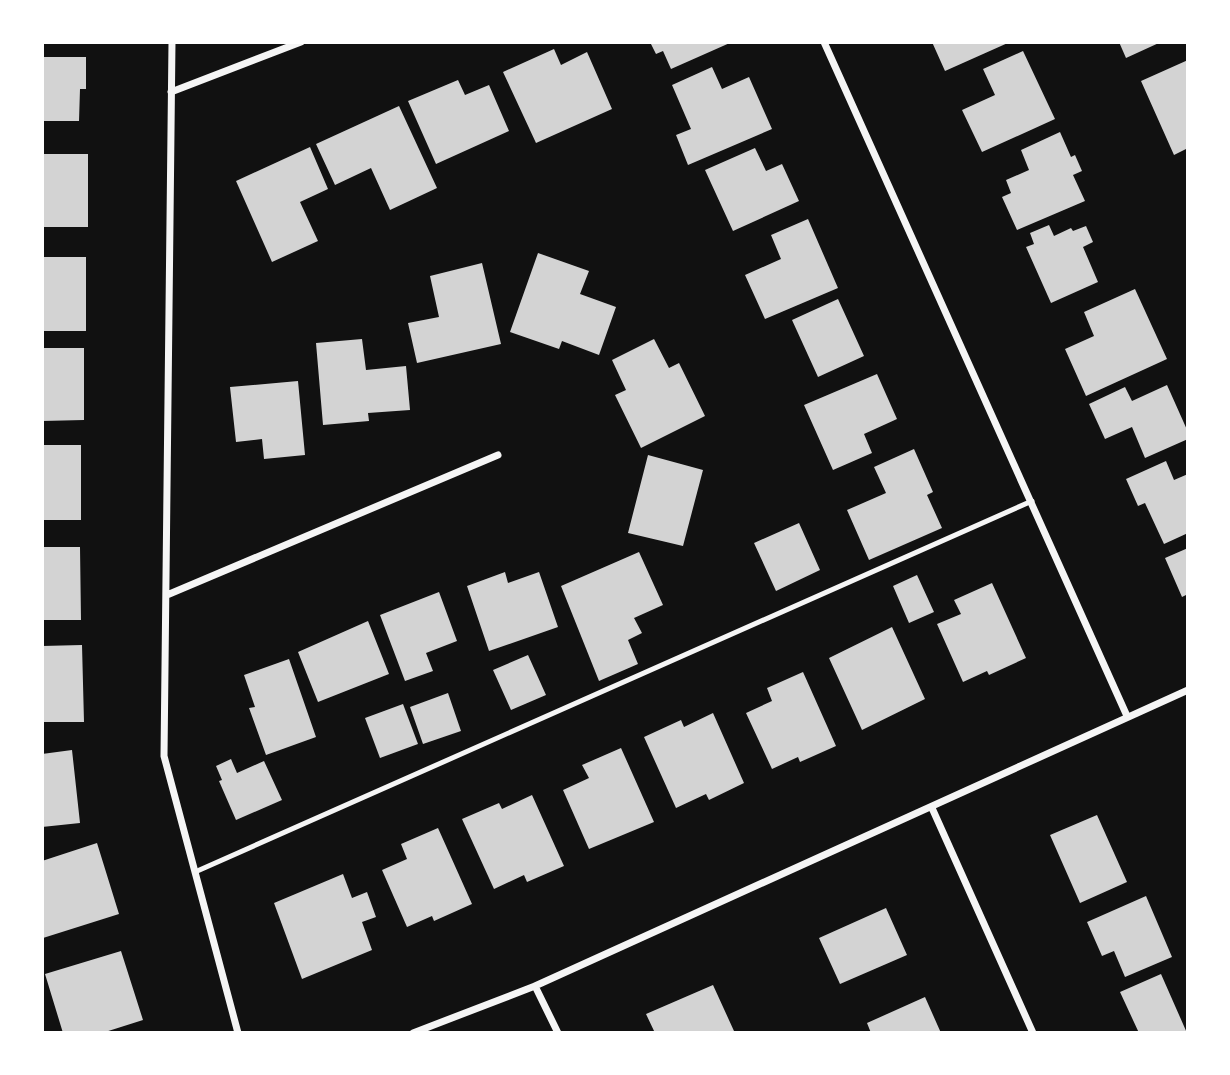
<svg xmlns="http://www.w3.org/2000/svg" width="1230" height="1075" viewBox="0 0 1230 1075" font-family="Inter,sans-serif">
  <rect width="100%" height="100%" fill="#111"/>
  <path fill="#d3d3d3" d="M650,42H732L671,69L663,51L656,54Z
    M932,42H1010L945,71Z
    M1119,42H1161L1126,58Z
    M554,49L561,65L587,52L612,109L536,143L503,72Z
    M1023,51L1055,119L982,152L962,110L995,95L983,69Z
    M42,57H86V89H80L79,121H42Z
    M1188,60V148L1174,155L1141,81Z
    M712,67L722,89L749,77L772,129L688,165L676,135L691,129L672,85Z
    M458,80L465,95L489,85L509,131L436,164L408,101Z
    M399,106L437,188L390,210L371,168L335,185L316,144Z
    M1060,132L1071,157L1075,155L1082,171L1073,175L1085,201L1017,230L1002,197L1011,193L1006,180L1029,170L1021,150Z
    M310,147L328,189L300,202L318,241L272,262L236,181Z
    M755,148L766,171L782,164L799,201L733,231L705,170Z
    M42,154H88V227H42Z
    M808,219L838,288L765,319L745,275L781,259L771,235Z
    M1049,225L1054,236L1071,228L1073,231L1086,226L1093,242L1083,247L1098,282L1051,303L1026,247L1034,244L1030,233Z
    M538,253L589,271L580,294L616,307L599,355L562,341L559,349L510,332Z
    M42,257H86V331H42Z
    M482,263L501,344L417,363L408,323L439,317L430,276Z
    M1135,289L1167,359L1086,396L1065,349L1094,336L1084,312Z
    M838,299L864,356L818,377L792,320Z
    M362,339L366,370L406,366L410,410L368,413L369,421L323,425L316,343Z
    M654,339L669,368L679,363L705,416L641,448L615,395L626,390L612,360Z
    M42,348H84V420L42,421Z
    M877,374L897,419L864,434L872,453L833,470L804,405Z
    M298,381L305,455L264,459L262,439L236,442L230,387Z
    M1167,385L1188,432V439L1145,458L1132,427L1105,439L1089,404L1125,387L1132,401Z
    M42,445H81V520H42Z
    M914,449L933,492L927,495L942,528L869,560L847,510L886,493L874,467Z
    M648,455L703,470L683,546L628,533Z
    M1166,461L1174,480L1188,474V533L1164,544L1145,503L1138,506L1126,479Z
    M799,523L820,570L776,591L754,543Z
    M42,547H80L81,620H42Z
    M1188,548V594L1182,597L1165,558Z
    M639,552L663,605L634,618L642,633L628,640L638,664L599,681L561,586Z
    M505,572L508,583L539,572L558,627L489,651L467,586Z
    M917,575L934,612L909,623L893,586Z
    M992,583L1026,658L989,675L987,671L963,682L937,624L961,614L954,600Z
    M439,592L457,641L426,653L433,671L405,681L380,615Z
    M368,621L389,674L318,702L298,652Z
    M892,627L925,699L862,730L829,658Z
    M82,645L84,722H42V646Z
    M528,655L546,695L511,710L493,670Z
    M289,659L316,737L266,755L249,708L255,707L244,675Z
    M803,672L836,746L800,762L798,757L772,769L746,713L772,701L767,688Z
    M448,693L461,731L423,744L410,707Z
    M403,704L418,744L380,758L365,718Z
    M713,713L744,783L709,800L706,794L676,808L644,737L681,720L684,727Z
    M621,748L654,822L589,849L563,790L589,778L582,765Z
    M72,750L80,823L42,827V754Z
    M231,759L237,773L264,761L282,800L236,820L219,781L222,780L216,766Z
    M532,795L564,866L527,882L524,875L494,889L462,819L499,803L502,809Z
    M1097,815L1127,882L1080,903L1050,835Z
    M438,828L472,904L434,921L432,916L407,927L382,870L407,859L401,844Z
    M97,843L119,914L43,938L42,861Z
    M343,874L352,898L367,892L376,917L362,922L372,950L302,979L274,903Z
    M1146,896L1172,957L1125,977L1114,951L1102,956L1087,922Z
    M886,908L907,955L840,984L819,938Z
    M121,951L143,1020L102,1033H63L45,974Z
    M1161,974L1187,1033H1139L1120,992Z
    M713,985L734,1031L655,1033L646,1014Z
    M925,997L941,1033H871L867,1023Z"/>
  <g fill="none" stroke-linecap="round" stroke-linejoin="round">
    <path stroke="#f5f5f5" stroke-width="5" d="M195,872L1032,501"/>
    <path stroke="#f5f5f5" stroke-width="7" d="M172,42L164,756L238,1033
      M824,42L1127,716
      M171,92L301,42
      M167,595L498,455
      M932,808L1033,1033
      M535,986L558,1033
      M413,1033L535,986L1188,690"/>
  </g>
  <rect width="1230" height="1075" fill="none" stroke="#ffffff" stroke-width="88"/>
</svg>
